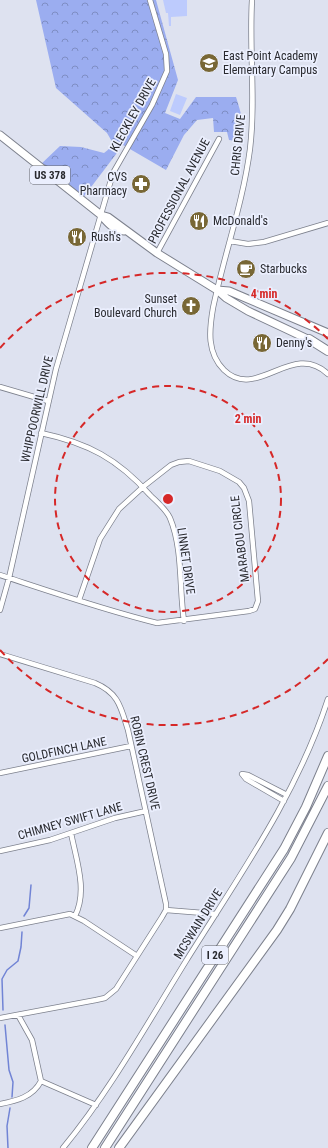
<svg xmlns="http://www.w3.org/2000/svg" width="328" height="1148" viewBox="0 0 328 1148" font-family="'Roboto Condensed',sans-serif">
  <defs>
    <pattern id="forest-crowns" width="20" height="18" patternUnits="userSpaceOnUse"><rect width="20" height="18" fill="#9badf0"/><path d="M2 6a3 3 0 1 1 6 0M12 15a3 3 0 1 1 6 0" fill="none" stroke="#7e8dc3"/></pattern>
  </defs>
  <rect width="100%" height="100%" fill="#dee2f0"/>
  <path fill="url(#forest-crowns)" d="M36,0H156L178,80L165,113L180,119L196,97H236C241,113 245,126 243,142L229,140L227,132H214L213,118L197,120L184,135L166,170L123,145L82,199L39,166L60,146L81,147L104,153L114,145L107,133L56,88Z"/>
  <path fill="#bdcbfd" d="M163,0H187V16L171,17V26H169L168,13H166Z
    M176,94L187,98L180,115L170,111Z"/>
  <g fill="none" stroke-linecap="round" stroke-linejoin="round">
    <path stroke="#7184d5" stroke-width="1.5" d="M24,916L29,908L31,885
      M3,1010L2,979L7,970L18,961L21,947L22,932
      M5,1025L9,1070L13,1082L12,1097
      M8,1148L7,1126L10,1108"/>
    <g stroke="#7d818d" stroke-width="6">
      <path id="minor" d="M252,0C249,50 256,99 250,149C243,203 224,255 213,308C209,331 207,353 224,370C257,402 292,340 328,374
        M230,241L248,244L264,242L328,223
        M157,253L219,139
        M0,387L48,401
        M41,433C88,443 118,459 150,495C157,502 166,509 170,518C183,549 179,588 184,621
        M0,575C52,592 104,610 157,623L249,611L255,609L258,601L249,501L244,488L239,482L220,471L189,461L179,462L171,465L143,487L119,509L100,539L79,600
        M0,610L9,578L56,369L113,173L152,105L167,71L166,54L150,0
        M0,654L95,683C119,693 121,708 128,730L166,904V910L162,917L116,989L105,998L96,1000L0,1018
        M0,773L131,746
        M284,801L246,779L242,774L248,775L287,795
        M71,833C76,859 88,891 75,916
        M0,851L50,840L115,818L146,811
        M166,910L216,914
        M0,928L70,914L84,921L137,956
        M41,1081L96,1105
        M0,1104C16,1101 33,1097 41,1081L32,1040L18,1015
        M63,1148C110,1091 147,1024 186,961C239,876 297,795 328,699"/>
    </g>
    <g stroke="#7d818d" stroke-width="9">
      <path id="primary" d="M0,135L101,215C106,221 114,231 124,231
        M101,215L108,217L157,253L217,290L226,298L248,311L314,342
        M217,290L229,291L328,333"/>
    </g>
    <g stroke="#7d818d" stroke-width="10">
      <path id="motorway" d="M309,339L328,351
        M92,1148L284,849L306,807L328,756
        M105,1148L291,858L328,786
        M119,1148L277,930L290,909L328,833"/>
    </g>
    <use href="#minor" stroke="#fff" stroke-width="4.5"/>
    <use href="#primary" stroke="#fff" stroke-width="7"/>
    <use href="#motorway" stroke="#fff" stroke-width="8"/>
  </g>
  <g fill="none" stroke="#d62828" stroke-width="2" stroke-dasharray="7 5">
    <circle cx="168" cy="499" r="113"/>
    <path d="M328 659A226 226 0 0 1 0 650M0 348A226 226 0 0 1 328 339"/>
  </g>
  <defs>
    <g id="school-disc" transform="scale(1)"><circle r="9.5" fill="#786735" stroke="#ebeffe"/><path d="M0-5L7-2L0 1L-7-2ZM-4 1L0 2.5L4 1V4Q0 6-4 4Z" fill="#fff"/></g>
    <g id="pharmacy-disc" transform="scale(1)"><circle r="9.5" fill="#786735" stroke="#ebeffe"/><path d="M-2-6h4v4h4v4h-4v4h-4v-4h-4v-4h4Z" fill="#fff"/></g>
    <g id="restaurant-disc" transform="scale(1)"><circle r="9.5" fill="#786735" stroke="#ebeffe"/><path d="M-5-6h1v4h1v-4h1v4h1v-4h1v5L-1.5 .5V6h-2V.5L-5-1ZM5-6V6H3V1.5H1.5Q1.5-4 5-6Z" fill="#fff"/></g>
    <g id="cafe-disc" transform="scale(1)"><circle r="9.5" fill="#786735" stroke="#ebeffe"/><path d="M-5.5-4.5H6V0H3Q3 3.5 0 3.5H-2.5Q-5.5 3.5-5.5 0ZM3-3.2v2h1.7v-2ZM-6 4.5H4V6H-6Z" fill="#fff"/></g>
    <g id="church-disc" transform="scale(1)"><circle r="9.5" fill="#786735" stroke="#ebeffe"/><path d="M-1.2-6h2.4v3.5h3.3v2.4h-3.3V6h-2.4V-.1h-3.3v-2.4h3.3Z" fill="#fff"/></g>
  </defs>
  <g fill-rule="evenodd">
    <use href="#school-disc" x="209" y="63"/>
    <use href="#pharmacy-disc" x="141" y="184"/>
    <use href="#restaurant-disc" x="199" y="221"/>
    <use href="#restaurant-disc" x="77" y="237"/>
    <use href="#cafe-disc" x="246" y="269"/>
    <use href="#church-disc" x="191" y="306"/>
    <use href="#restaurant-disc" x="262" y="343"/>
  </g>
  <g text-anchor="middle" dominant-baseline="central" stroke-width="3.5" stroke-linejoin="round" paint-order="stroke">
    <g fill="#ebeffe" stroke="#63656d" stroke-width="1">
      <rect x="30" y="166" width="40" height="18" rx="3"/>
      <rect x="202" y="946" width="26" height="18" rx="3"/>
    </g>
    <g font-size="11" font-weight="bold" fill="#292a2f">
      <text x="50" y="175">US 378</text>
      <text x="215" y="955">I 26</text>
    </g>
    <g font-size="12" fill="#292a2f" stroke="#ebeffe" text-anchor="start">
      <text x="223" y="56">East Point Academy<tspan x="223" dy="14">Elementary Campus</tspan></text>
      <text x="127" y="177" text-anchor="end">CVS<tspan x="127" dy="14">Pharmacy</tspan></text>
      <text x="213" y="221">McDonald's</text>
      <text x="91" y="237">Rush's</text>
      <text x="260" y="269">Starbucks</text>
      <text x="177" y="299" text-anchor="end">Sunset<tspan x="177" dy="14">Boulevard Church</tspan></text>
      <text x="276" y="343">Denny's</text>
    </g>
    <g font-size="12" fill="#292a2f" stroke="#ebeffe">
      <text transform="translate(133 115) rotate(-61)">KLECKLEY DRIVE</text>
      <text transform="translate(238 145) rotate(-84)">CHRIS DRIVE</text>
      <text transform="translate(179 191) rotate(-62)">PROFESSIONAL AVENUE</text>
      <text transform="translate(37 409) rotate(-77)">WHIPPOORWILL DRIVE</text>
      <text transform="translate(240 539) rotate(-97)">MARABOU CIRCLE</text>
      <text transform="translate(186 561) rotate(82)">LINNET DRIVE</text>
      <text transform="translate(64 750) rotate(-12)">GOLDFINCH LANE</text>
      <text transform="translate(145 763) rotate(77)">ROBIN CREST DRIVE</text>
      <text transform="translate(70 821) rotate(-16)">CHIMNEY SWIFT LANE</text>
      <text transform="translate(198 924) rotate(-58)">MCSWAIN DRIVE</text>
    </g>
  </g>
  <circle cx="168" cy="499" r="6" fill="#d62828" stroke="#ebeffe" stroke-width="2"/>
  <g font-size="12" text-anchor="middle" font-weight="bold" fill="#d62828" stroke="#ebeffe" stroke-width="3.5" stroke-linejoin="round" paint-order="stroke">
    <text x="264" y="298">4 min</text>
    <text x="248" y="423">2 min</text>
  </g>
</svg>
